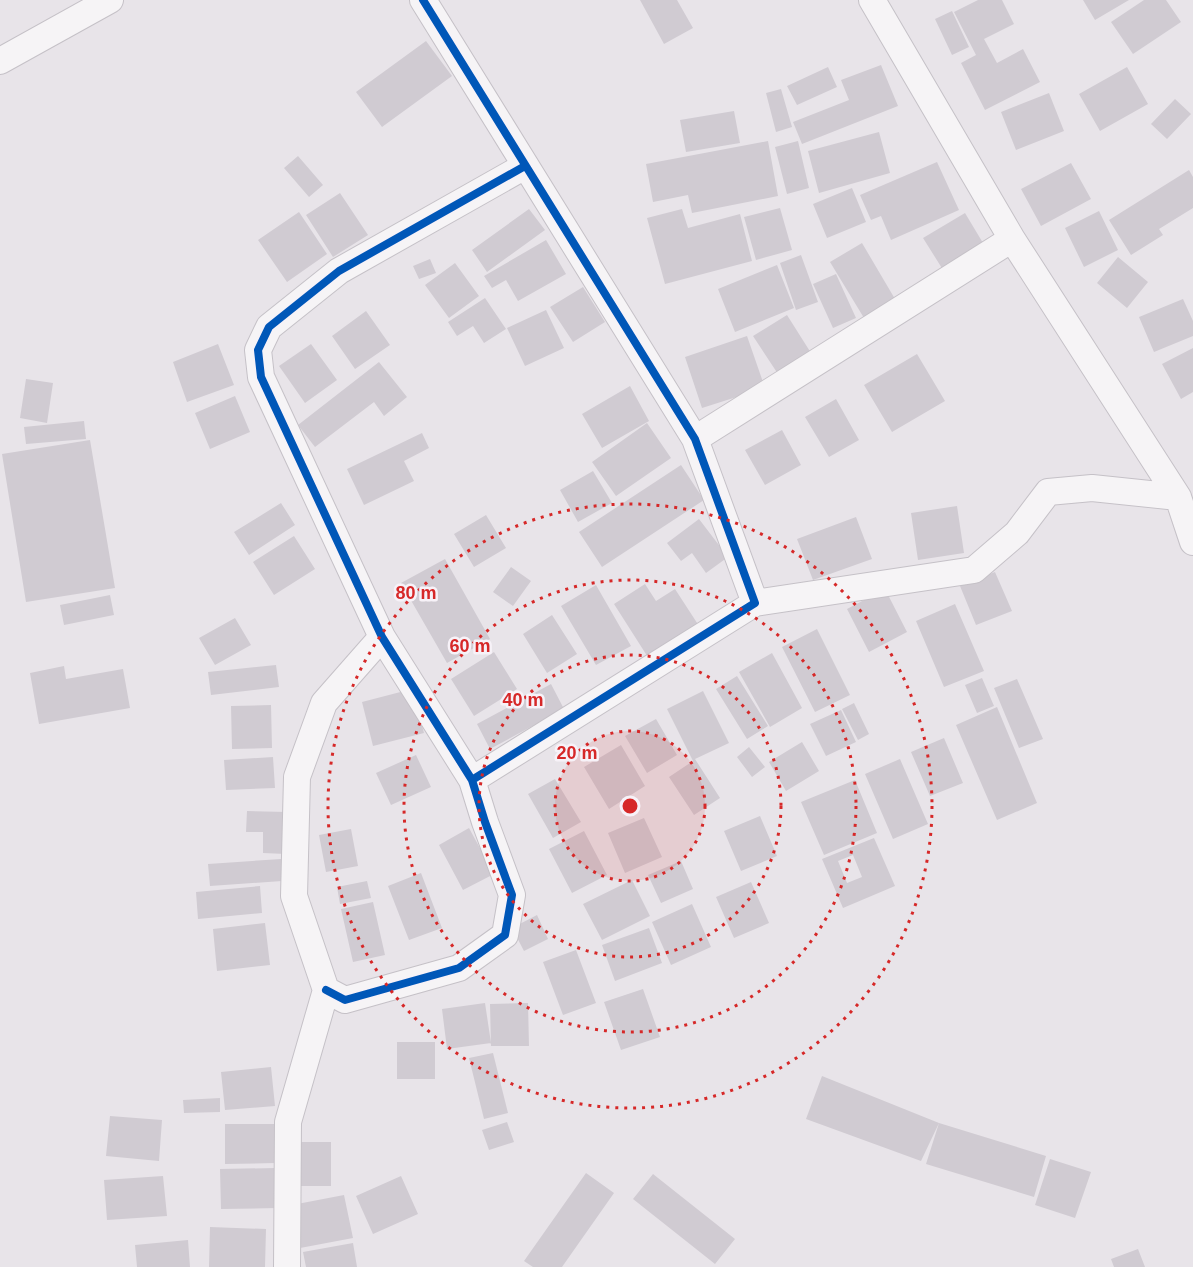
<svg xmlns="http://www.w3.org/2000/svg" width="1193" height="1267" viewBox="0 0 1193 1267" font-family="Helvetica,sans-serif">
  <rect width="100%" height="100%" fill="#e8e4e9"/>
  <path fill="#d0cbd2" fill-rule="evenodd" d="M640,0H677L693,28L664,44Z
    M978,0H1002L1014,24L984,39L997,63L1023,49L1040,82L985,110L961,63L976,55L954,12Z
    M1083,0H1129L1095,20Z
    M1144,0H1166L1181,22L1133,54L1111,22Z
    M952,11L969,47L952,55L935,19Z
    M426,41L452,76L382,127L356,92Z
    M881,65L898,106L802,144L793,122L849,100L841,80Z
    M828,67L837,87L797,105L787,86Z
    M1127,67L1148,104L1100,131L1079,94Z
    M781,89L792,127L776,132L766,93Z
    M1049,93L1064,131L1016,150L1001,112Z
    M1175,99L1191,114L1167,139L1151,124Z
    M734,111L740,143L686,152L680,120Z
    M879,132L890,173L819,193L808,151Z
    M768,141L778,196L692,213L688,195L653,202L646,164Z
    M798,141L809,188L787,194L775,147Z
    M298,156L323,185L309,197L284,168Z
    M937,162L959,210L891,240L881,216L871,220L860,195Z
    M1071,163L1091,199L1041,226L1021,189Z
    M1189,170L1193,177V208L1159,229L1163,235L1131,255L1109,220Z
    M852,188L866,222L827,238L813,204Z
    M340,193L368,235L333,257L306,215Z
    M780,208L792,250L756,260L744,217Z
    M529,209L545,230L487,272L472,250Z
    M682,209L688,228L740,214L752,261L665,284L647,218Z
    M1099,211L1118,250L1084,267L1065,228Z
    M299,212L327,254L287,282L258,240Z
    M965,213L986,248L945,273L923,238Z
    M546,240L566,274L518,301L506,280L492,288L484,276Z
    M862,243L895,299L864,318L830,262Z
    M801,255L818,302L796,310L780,263Z
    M1118,257L1148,282L1127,308L1097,283Z
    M430,259L436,273L419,279L413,266Z
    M455,263L479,296L449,318L425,285Z
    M777,265L794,308L735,332L718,289Z
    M836,274L856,318L833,328L813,284Z
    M583,287L605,322L573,342L550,307Z
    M485,298L506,329L484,343L473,326L457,336L448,322Z
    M1183,299L1193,321V336L1154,352L1139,317Z
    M546,310L564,348L525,366L507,328Z
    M366,311L390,345L355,369L332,336Z
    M787,315L811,353L778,374L753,336Z
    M747,336L765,388L702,408L685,357Z
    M218,344L234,385L187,402L173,362Z
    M311,344L337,380L305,403L279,366Z
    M1193,348V392L1181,399L1162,364Z
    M917,354L945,401L892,432L864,385Z
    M379,362L407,397L384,416L374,402L315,447L298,425Z
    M26,379L53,383L47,423L20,418Z
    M630,386L649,421L602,448L582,414Z
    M235,396L250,432L210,449L195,413Z
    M836,399L859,440L829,457L805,417Z
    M84,421L86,439L26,444L24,427Z
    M647,423L671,458L616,496L592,462Z
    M782,430L801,465L765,485L745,450Z
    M422,433L429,448L404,461L414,481L364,505L347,469Z
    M90,440L115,588L26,602L2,454Z
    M681,465L704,500L602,567L579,532Z
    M593,471L612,503L578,522L560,490Z
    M281,503L295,525L249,555L234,532Z
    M957,506L964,553L918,560L911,513Z
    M486,515L506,548L474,567L454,534Z
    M856,517L872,559L813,580L797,539Z
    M699,519L728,557L706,573L692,553L681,561L667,543Z
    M294,536L315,569L274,595L253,562Z
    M445,559L490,639L447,663L401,583Z
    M511,567L531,581L513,606L493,592Z
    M995,572L1012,611L976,625L960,586Z
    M645,584L656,601L675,589L701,629L651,662L614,604Z
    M596,585L631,646L596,665L561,606Z
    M885,589L907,632L869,652L847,609Z
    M110,595L114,615L64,625L60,605Z
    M955,604L984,671L944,687L916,621Z
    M552,615L577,654L547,673L523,634Z
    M235,618L251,645L215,665L199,638Z
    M817,629L850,695L815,712L782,647Z
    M494,652L517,689L474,716L451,679Z
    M772,653L802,708L770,727L739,672Z
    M276,665L279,687L211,695L208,672Z
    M64,666L66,679L123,669L130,708L39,724L30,673Z
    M737,676L768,726L747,739L716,689Z
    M982,678L994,706L977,713L965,685Z
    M1017,679L1043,739L1019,748L994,688Z
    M551,684L564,709L490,749L477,724Z
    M412,689L424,733L373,746L362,702Z
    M703,691L729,743L695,759L720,798L694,815L669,777L693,761L667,709Z
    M854,703L869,734L858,740L842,709Z
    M271,705L272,748L232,749L231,706Z
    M997,707L1037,803L997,820L956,725Z
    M841,710L856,742L826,756L810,724Z
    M656,719L677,755L647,773L625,736Z
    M944,738L963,783L930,796L911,752Z
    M802,742L819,771L786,791L769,762Z
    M621,745L645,786L609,809L584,767Z
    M749,747L765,767L752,777L737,757Z
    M416,755L431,787L391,805L376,773Z
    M273,757L275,788L226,790L224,760Z
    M900,759L928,824L893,839L865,774Z
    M555,779L581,822L553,838L528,794Z
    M855,780L877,833L824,855L801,802Z
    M247,811L287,812L286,854L263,853V832H246Z
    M760,816L777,856L741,871L724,831Z
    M644,818L662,857L625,873L608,833Z
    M469,828L494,874L463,890L439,845Z
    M351,829L358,866L326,872L319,835Z
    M584,831L607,875L572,893L549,849Z
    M874,838L895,886L843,908L822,859ZM853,855L862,877L847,883L838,861Z
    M281,859L282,881L210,886L208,864Z
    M681,861L693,889L661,903L648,875Z
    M421,873L442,928L409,940L388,886Z
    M632,880L650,916L602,940L583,904Z
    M367,881L371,898L340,904L337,887Z
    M751,882L769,923L734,938L716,897Z
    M260,886L262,913L198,919L196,892Z
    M373,902L385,955L353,962L341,909Z
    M692,904L711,947L671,965L652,922Z
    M537,915L548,939L524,951L512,928Z
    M265,923L270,965L217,971L213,929Z
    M649,928L662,963L615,981L602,945Z
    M576,950L596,1003L563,1015L543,962Z
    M643,989L660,1037L621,1050L604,1002Z
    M485,1003L491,1043L447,1049L442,1009Z
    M528,1003L529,1046H491L490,1004Z
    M397,1042H435V1079H397Z
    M493,1053L508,1113L484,1119L469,1058Z
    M271,1067L275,1106L225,1110L221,1072Z
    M822,1076L939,1123L921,1161L806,1119Z
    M220,1098V1112L184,1113L183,1100Z
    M110,1116L162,1120L159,1161L106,1156Z
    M507,1122L514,1142L489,1150L482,1130Z
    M939,1123L1046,1156L1034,1197L926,1164Z
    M225,1124H275V1163L225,1164Z
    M299,1142H331V1186H299Z
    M1050,1159L1091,1172L1075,1218L1035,1205Z
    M276,1168L277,1208L221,1209L220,1169Z
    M586,1173L614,1193L562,1267H533L524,1261Z
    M653,1174L735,1239L715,1264L633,1199Z
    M163,1176L167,1216L107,1220L104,1180Z
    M401,1176L418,1214L373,1234L356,1196Z
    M344,1195L353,1238L300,1248L292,1205Z
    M210,1227L266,1229L265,1267H209Z
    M188,1240L190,1267H137L135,1245Z
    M353,1243L357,1267H306L303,1252Z
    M1138,1249L1145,1267H1114L1111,1259Z"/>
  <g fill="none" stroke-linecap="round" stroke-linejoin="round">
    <g stroke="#c5c1c7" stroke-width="28">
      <path id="minor" d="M423,0L695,439L755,603L472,780
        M872,0L1012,239L1178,497L1193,542
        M0,61L110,0
        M695,439L1012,239
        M755,603L974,570L1017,533L1048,492L1092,488L1178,497
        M326,990L345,1000L459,968L505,935L512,895L485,822L472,780L382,637L261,377L258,350L269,327L339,271L525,166
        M287,1267L288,1122L326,990L294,896L297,777L324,703L382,637"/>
    </g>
    <use href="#minor" stroke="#f6f4f6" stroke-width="26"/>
    <g stroke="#f7f2f8" stroke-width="11">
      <path id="cycleway" d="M423,0L695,439L755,603L472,780
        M326,990L345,1000L459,968L505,935L512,895L485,822L472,780L382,637L261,377L258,350L269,327L339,271L525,166"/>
    </g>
    <use href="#cycleway" stroke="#0057b8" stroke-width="8"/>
  </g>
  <circle cx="630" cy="806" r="75" fill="#d62828" fill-opacity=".12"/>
  <g fill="none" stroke="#d62828" stroke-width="3" stroke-dasharray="3 6">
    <circle cx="630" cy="806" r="75"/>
    <circle cx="630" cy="806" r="151"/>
    <circle cx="630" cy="806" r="226"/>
    <circle cx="630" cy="806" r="302"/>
  </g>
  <circle cx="630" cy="806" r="9" fill="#d62828" stroke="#f7f2f8" stroke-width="3"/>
  <g font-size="18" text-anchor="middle" font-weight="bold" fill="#d62828" stroke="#f7f2f8" stroke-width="5" stroke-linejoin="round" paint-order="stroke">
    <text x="416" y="599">80 m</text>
    <text x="470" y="652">60 m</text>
    <text x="523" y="706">40 m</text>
    <text x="577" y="759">20 m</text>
  </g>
</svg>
